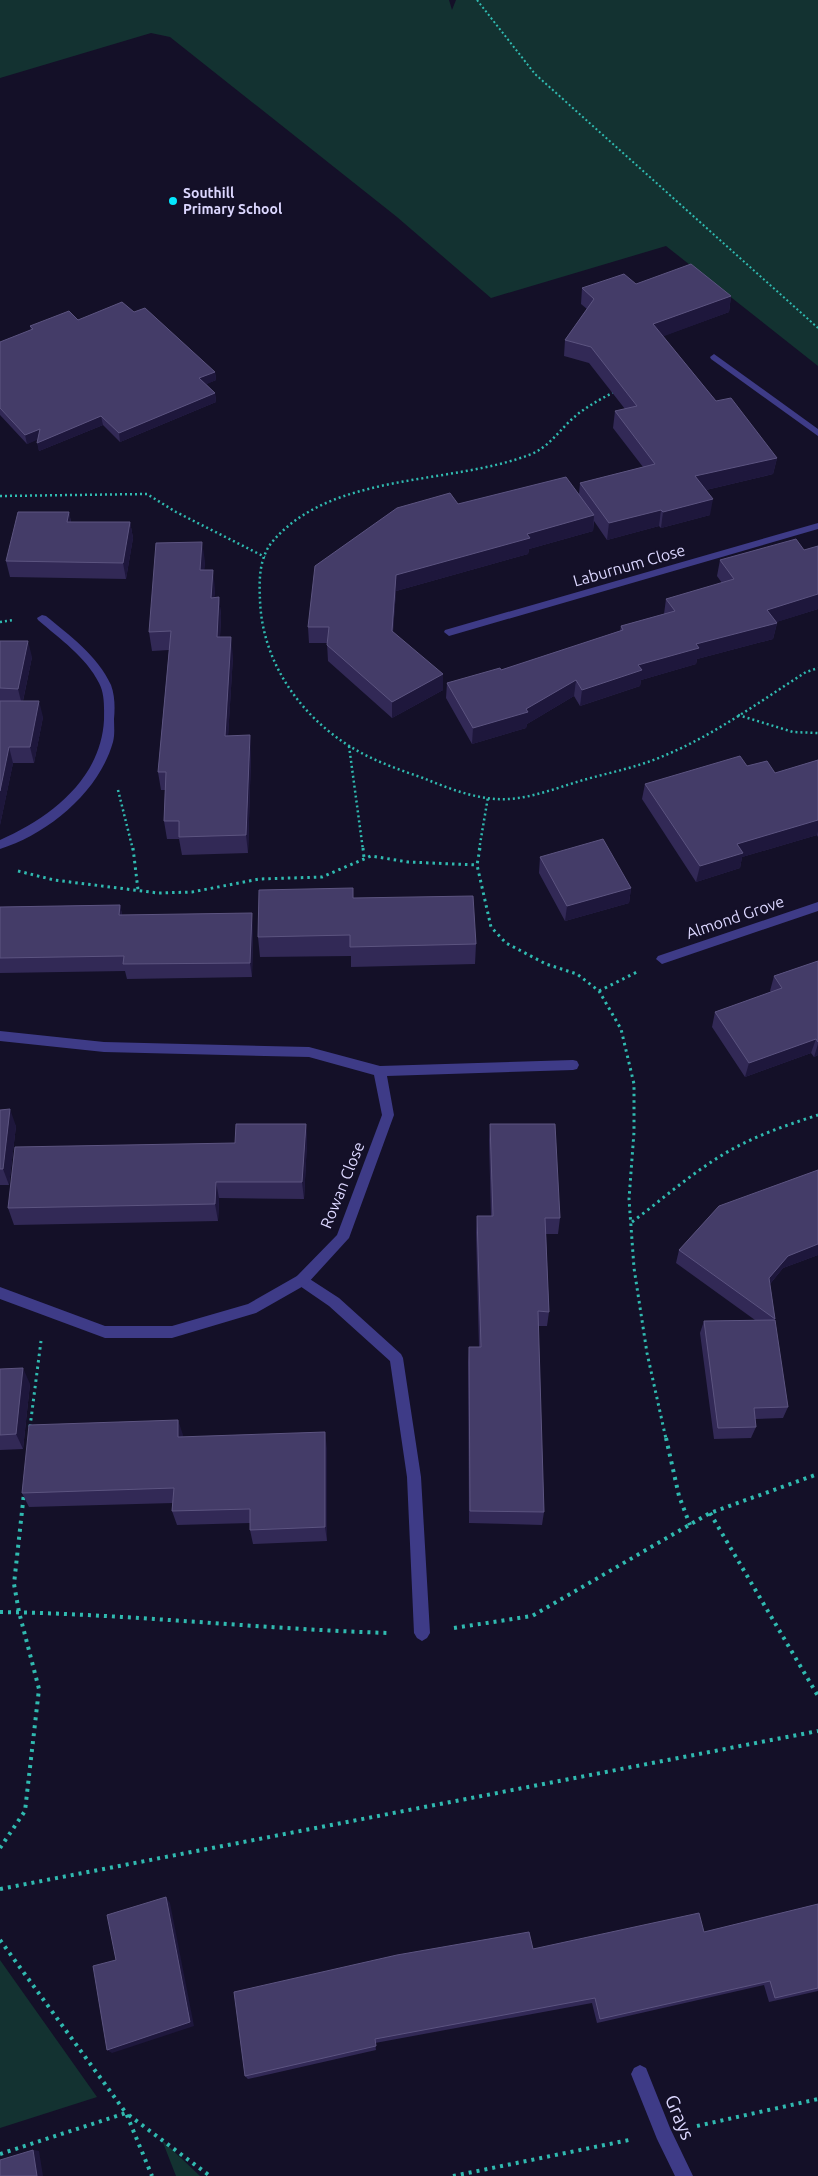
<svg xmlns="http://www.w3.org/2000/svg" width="818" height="2176" viewBox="0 0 818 2176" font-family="Ubuntu,sans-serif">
  <rect width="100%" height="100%" fill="#141028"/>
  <path fill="#133231" d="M0,0H449L452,10L456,0H818V366L666,246L491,298L397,217L170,37L151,33L0,78Z
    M0,1960L97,2097L0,2128Z
    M162,2140L200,2176H176Z"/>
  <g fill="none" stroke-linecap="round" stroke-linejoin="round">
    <path stroke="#30bab0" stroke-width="2" stroke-dasharray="2 2.5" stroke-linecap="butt" d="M477,0L535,74L818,328"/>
    <path stroke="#30bab0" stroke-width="2.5" stroke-dasharray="2 3" stroke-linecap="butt" d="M614,392C599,400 584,408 572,419C558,432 548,448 529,455C450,485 332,472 273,541C259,557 259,580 260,600C262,663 302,719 356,750C377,762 400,770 423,778C450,789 480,801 510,799C534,797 557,788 580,781C607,773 635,768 661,757C713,736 759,702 806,672L818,668
      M0,496L147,494L176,512L265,557
      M0,622L14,620
      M738,715L793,732L818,733
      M349,746L363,850
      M118,790L133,850
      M479,850L488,797"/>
    <path stroke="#30bab0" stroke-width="3" stroke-dasharray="2.5 4" stroke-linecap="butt" d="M133,848L138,890
      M363,848L364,858
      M480,848L477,865L491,927L506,943L546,964L577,974L599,991L621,1029L634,1084V1132L629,1199L634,1268L647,1353L666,1439
      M18,871L54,880L158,893L192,892L259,879L322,877L371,856L408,862L477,865
      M599,991L637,972
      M632,1222C664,1198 694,1171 729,1151C757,1135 787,1125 818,1115
      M30,1427L41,1341"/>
    <path stroke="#30bab0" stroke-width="4" stroke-dasharray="3 5" stroke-linecap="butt" d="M666,1438L679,1496L690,1525
      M710,1513L818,1696
      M0,1612C130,1614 259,1629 389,1633
      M454,1628L532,1616L710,1513L818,1474
      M0,1848L25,1811L39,1689L19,1612L14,1584L24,1493
      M0,1889L818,1731
      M0,1940L126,2113L152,2176
      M697,2126L818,2099
      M0,2154L126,2113L210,2176
      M453,2176L629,2140"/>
    <path fill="#3e3b87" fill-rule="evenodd" d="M302,1274L339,1298L401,1354L403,1358L421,1477L430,1633L427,1638L422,1641L417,1638L414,1633L407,1477L390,1361L329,1306L297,1284L295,1280L297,1276Z"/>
    <path fill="#3e3b87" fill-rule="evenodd" d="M714,354L818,429V436L711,359L710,357Z
      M818,523V529L449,636L444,632L445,630Z
      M42,615L46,616C69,635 98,656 111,685C115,696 115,708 114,719C114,727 115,734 113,742C99,792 48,834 0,849V840C50,818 101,779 104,720C104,708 105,694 99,683C86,657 60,639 38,620L37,618Z
      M818,902V911L662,964L656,959L658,956Z
      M0,1031L104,1042L309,1047L380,1066L573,1060L577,1061L579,1065L577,1069L573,1070L387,1076L394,1115L349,1238L307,1284L256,1313L172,1338H105L0,1299V1287L105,1326H172L248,1304L297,1276L337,1235L382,1115L374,1075L309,1057L104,1052L0,1041Z
      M640,2065L646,2068L670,2128L693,2176H675L657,2139L631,2074L634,2068Z"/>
  </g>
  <path fill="#322956" d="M636,284L731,296L729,312L663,336L716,401L777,458L773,474L706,490L710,515L661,528L659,526L607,540L594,521L593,531L529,549L528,554L396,591L393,632L443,690L392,718L328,661L327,643H309L308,627L458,504L579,494L580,483L643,467L613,428L615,411L625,409L589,363L564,356L565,340L587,309L581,304L582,288Z
    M134,312L215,372L216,380L206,384L215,393L216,402L120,442L103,425L39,451L37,439L27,444L0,415V342L31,330L30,326Z
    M69,512L71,522H130L133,538L126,579L10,577L6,561Z
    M720,560L818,609L776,622L777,623L773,639L697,659L696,664L641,680L640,686L580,706L574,696L527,724L526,728L472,744L446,698L447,683L501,670L620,631L621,626L664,614L666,599L722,583L717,576Z
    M205,561L204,570L215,589L214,598L219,597L221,616L220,637L233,656L228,736L251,754L248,853L182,855L179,839H167L164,821L165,790H161L158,772L169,650L152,651L149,632Z
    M0,641L32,657L23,701L43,717L34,763H13L0,825Z
    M818,760V837L817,835L742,857L740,868L696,882L642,799L645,784L747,766L775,773Z
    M540,857L631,888L629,903L565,921L539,873Z
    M353,898L476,944L475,964L351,967V956L260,957L258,937Z
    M120,905L122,915L253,928L252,977L127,979L125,971L0,973V907Z
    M818,961V1055L814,1057L811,1053L745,1077L712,1027L715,1012L771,992L770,991L774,976Z
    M0,1110L16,1126L9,1185H0Z
    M306,1124L307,1142L304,1199L219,1198L218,1221L14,1225L8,1208L235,1143Z
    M490,1124L560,1218L558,1234H546L549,1312L547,1326H538L544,1512L542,1525L469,1523L468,1362L469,1347H479L476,1232L477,1216H491L489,1140Z
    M818,1170V1255L783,1268L770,1284L775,1319L774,1320L788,1407L783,1418L755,1419L756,1427L751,1438L714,1439L700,1333L704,1321L755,1320L676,1263L679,1250Z
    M0,1369L30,1384L23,1449L0,1450Z
    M178,1420L182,1437L327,1448V1541L253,1544L250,1530V1523L177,1525L172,1511L173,1503L29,1507L22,1493Z
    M818,1904V1991L769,2002L764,1985L597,2023L592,2003L375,2043L376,2050L248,2079L245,2076L533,1949L704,1932Z"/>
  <path fill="#1e173c" d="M731,296L729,312L651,341L653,324Z
    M215,372L216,380L200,387L199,378Z
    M215,393L216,402L120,442L119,433Z
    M101,416L103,425L39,451L37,443Z
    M40,429L42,438L27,444L25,435Z
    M777,458L773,474L693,493L695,476Z
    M713,499L710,515L661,528L663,512Z
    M661,510L659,526L607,540L609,523Z
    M69,512L72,529L67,522Z
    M594,515L593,531L529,549L528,554L396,591L392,647V631L396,575L527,534Z
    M130,522L133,538L126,579L123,563Z
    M202,542L205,561L203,589L200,570Z
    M213,570L215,589L213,617L211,598Z
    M818,594V609L764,626L767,610Z
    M219,597L221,616L219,656L217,637Z
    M777,623L773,639L697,659L696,664L641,680L640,686L580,706L582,690L638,665L696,644Z
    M231,637L233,656L227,754L225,736Z
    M28,641L32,657L22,705L18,689Z
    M443,674V690L392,718V702Z
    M576,680L574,696L527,724L526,728L472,744L473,728L526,709Z
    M39,701L43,717L34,763L30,747Z
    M250,735L251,754L248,853L246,835Z
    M9,747L13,763L0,825V791Z
    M818,820V831L817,835L742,857L740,868L696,882L700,866L737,844Z
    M631,888L629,903L565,921L567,906Z
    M120,905L123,920L119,915Z
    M252,913L253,928L252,977L250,963Z
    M816,1039L811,1053L745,1077L749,1063Z
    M818,1044V1055L814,1057Z
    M10,1109L16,1126L9,1185L3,1169Z
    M306,1124L307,1142L304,1199L302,1182Z
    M216,1182L219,1198L218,1221L215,1204Z
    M818,1244V1255L783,1268L764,1291L769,1278L788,1256Z
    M23,1368L30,1384L23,1449L16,1434Z
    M178,1420L183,1435L182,1452L178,1437Z
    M325,1432L327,1448V1541L325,1527Z
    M166,1897L170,1903L194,2026L112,2053L107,2050Z
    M33,2150L39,2151L43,2176H37Z"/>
  <path fill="#443c68" stroke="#5c5480" d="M691,264L731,296L653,324L716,401L731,398L777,458L695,476L713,499L663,512L661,510L609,523L580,483L655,464L615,411L637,406L591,347L565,340L594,299L582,288L624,274L636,284Z
    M122,302L134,312L145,308L215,372L199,378L215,393L119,433L101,416L37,443L40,429L25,435L0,408V342L33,329L30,326L69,311L78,320Z
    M566,477L594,515L527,534L530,538L396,575L392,631L443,674L392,702L327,645L329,627H308L315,566L397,508L450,493L458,504Z
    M18,512H69L67,522H130L123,563L6,561Z
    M796,539L804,550L818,546V594L767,610L777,623L696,644L699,648L638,665L642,670L582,690L576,680L526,709L528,712L473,728L447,683L500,668L501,670L623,630L621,626L675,611L666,599L734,579L720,560Z
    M202,542L200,570H213L211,598L219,597L217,637H231L225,736L250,735L246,835L179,837V821H164L166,772H158L171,631L149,632L156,543Z
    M0,641H28L18,689L0,688Z
    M0,701H39L30,747H9L0,791Z
    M740,756L747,766L767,761L775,773L818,760V820L737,844L743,853L700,866L645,784Z
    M603,839L631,888L567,906L540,857Z
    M353,888V898L473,896L476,944L350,947V935L258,937L259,890Z
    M120,905L119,915L252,913L250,963L123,964L124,956L0,958V907Z
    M818,961V1042L816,1039L749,1063L715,1012L782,988L774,976Z
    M10,1109L3,1169H0V1110Z
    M236,1124H306L302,1182H216L215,1204L8,1208L15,1147L235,1143Z
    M490,1124H555L560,1218H545L549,1312L538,1311L544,1512L470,1511L469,1347H481L477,1216H493Z
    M818,1170V1244L788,1256L769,1278L775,1319L679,1250L719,1206Z
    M775,1320L788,1407L754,1408L756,1427L718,1428L704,1321Z
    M23,1368L16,1434L0,1435V1369Z
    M178,1420V1437L325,1432V1527L250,1530V1509L172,1511L174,1488L22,1493L29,1425Z
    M166,1897L190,2022L107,2050L93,1966L116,1960L107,1915Z
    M818,1904V1988L775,1998L770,1981L600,2019L595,1998L375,2039L376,2046L245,2076L234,1992L397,1955L529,1932L533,1949L699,1913L704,1932Z
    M33,2150L37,2176H0V2160Z"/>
  <circle fill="#04e7fe" stroke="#141028" stroke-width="2" cx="173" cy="201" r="5"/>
  <g text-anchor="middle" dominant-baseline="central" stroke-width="4" stroke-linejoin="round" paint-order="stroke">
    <g font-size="14" font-weight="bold" fill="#dcd7ff" stroke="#141028" text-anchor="start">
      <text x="183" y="193">Southill<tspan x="183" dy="16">Primary School</tspan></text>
    </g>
    <g font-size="16" fill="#dcd7ff" stroke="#141028">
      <text transform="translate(629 565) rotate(-16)">Laburnum Close</text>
      <text transform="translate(735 917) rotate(-19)">Almond Grove</text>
      <text transform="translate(342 1185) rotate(-68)">Rowan Close</text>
    </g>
    <g font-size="19" fill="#dcd7ff" stroke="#141028">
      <text transform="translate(680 2117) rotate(67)">Grays</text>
    </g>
  </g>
</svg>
